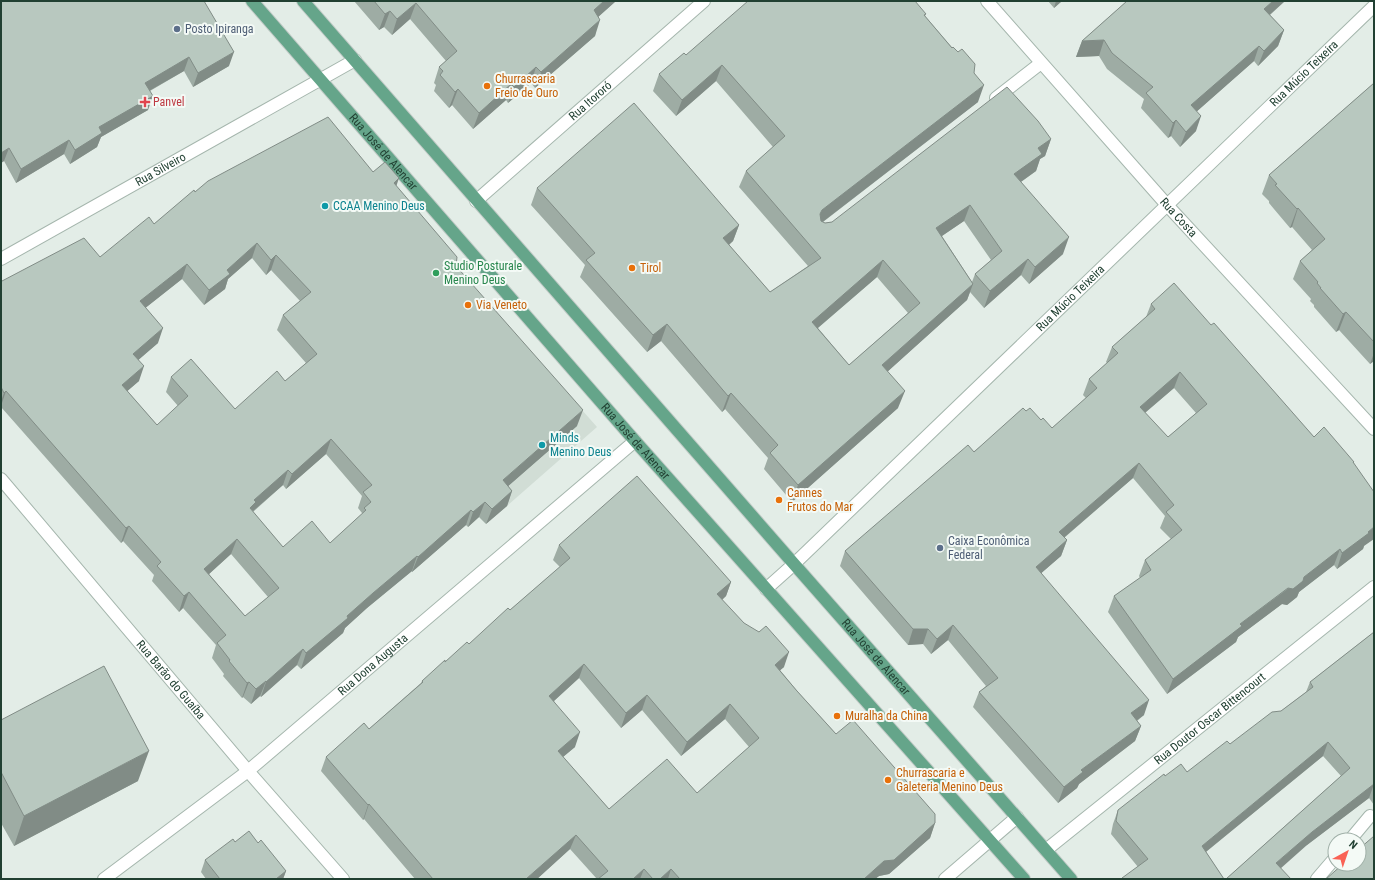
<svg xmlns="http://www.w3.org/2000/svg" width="1375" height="880" viewBox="0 0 1375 880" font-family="'Roboto Condensed',sans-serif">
  <rect width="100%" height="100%" fill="#e3ede7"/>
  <path fill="#d1ddd5" d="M567,393L597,427L507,506L477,472Z"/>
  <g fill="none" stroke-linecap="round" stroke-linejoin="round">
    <g stroke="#a5b6ad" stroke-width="14">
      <g id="minor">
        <path id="s1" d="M987,1L1167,205L1374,429"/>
        <path d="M996,98L1041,63"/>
        <path id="s2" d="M476,201L704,1"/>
        <path id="s3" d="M1,259L355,60"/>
        <path id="s4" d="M1,479L248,771L343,879"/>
        <path id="s5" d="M766,589L794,564L1374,6"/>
        <path d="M1350,840L1370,816"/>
        <path id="s6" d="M1046,850L1374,587"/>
        <path id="s7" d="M104,879L248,771L635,441"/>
        <path d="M945,879L1017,817"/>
        <path d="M1317,879L1335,858"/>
      </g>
    </g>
    <g stroke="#c1cac6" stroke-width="14">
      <g id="major">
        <path id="s8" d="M252,1L635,441L1024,879"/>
        <path id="s9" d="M303,1L794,564L1071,879"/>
      </g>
    </g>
    <use href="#minor" stroke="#fff" stroke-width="12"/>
    <use href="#major" stroke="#65a58a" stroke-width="12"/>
  </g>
  <path fill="#9eaca4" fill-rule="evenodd" d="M1,1L229,66L193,87L184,71L150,91L148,110L101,137L97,147L70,164L64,154L16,183L4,161L1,163Z
    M354,1H616L598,17L595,36L535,88L531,83L508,103L506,100L473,129L452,105L449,108L434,91L436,85L434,83L439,67L446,61L410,19L392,35L384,27L379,30Z
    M1048,1H1062L1054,8Z
    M1127,1H1285L1270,15L1284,30L1278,46L1258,66L1254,61L1197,111L1196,131L1180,147L1171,136L1168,138L1141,108L1144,99L1107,69L1099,56L1076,57L1082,41Z
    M926,14L925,16L974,73L978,102L823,222L825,223L832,222L1051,139L1045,156L1040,159L1036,171L1021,182L1063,254L1029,284L1021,275L984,308L970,292L967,300L887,372L898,408L792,502L764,469L768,458L725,409L722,412L661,341L647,352L580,277L585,265L531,205L537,188L739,225L733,241L729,245L770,292L808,266L739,187L746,171L773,147L716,81L676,116L653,91L659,74L686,55ZM964,221L991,260L975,274L972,282L942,236ZM877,277L908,313L849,365L818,328Z
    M1374,83V361L1370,364L1339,330L1336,332L1314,307V305L1310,301L1311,299L1293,279L1300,261L1312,250L1292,227L1290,228L1269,203V201L1262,194L1269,175Z
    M373,172L396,186L456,266L577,426L508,486L512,491L507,506L486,524L479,517L468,527L466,525L412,572V571L367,608L345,628L343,633L301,669L297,665L261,697L260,696L251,704L243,697L242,698L223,676L224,674L212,658L216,645L183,608L179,612L152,581L154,575L123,541L121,543L1,407V281H2L100,257L154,224L195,192ZM252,258L266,275L271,270L300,301L283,315L277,330L306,363L285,381L235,409L171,377L166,392L178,406L157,425L127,391L139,381V359L158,343L145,308L182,279L204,305L225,289L228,279ZM326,454L362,496L358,508L362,513V514L330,543L283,547L253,512L283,485L286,489ZM231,554L268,597L245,616L209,574Z
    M1151,304L1211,325L1314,437L1354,462V463L1364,546L1363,549L1337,569L1334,565L1299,592L1297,597L1287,605L1282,604L1238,637L1236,642L1167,694L1108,612L1114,596L1140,578L1139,576L1145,560L1171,539L1160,528L1165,516L1133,478L1064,538L1067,540L1061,556L1041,573L1144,715L1137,721L1141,726L1135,741L1079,784L1077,788L1058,803L973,707L979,692L986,686L948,640L931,654L923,644L908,645L840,566L845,551L1026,411L1041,420L1052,428L1086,398L1083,395L1089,379L1107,363L1106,362L1112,347L1146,317ZM1174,388L1196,413L1168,437L1145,413Z
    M559,545L731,582L726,596L722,600L784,667L780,670L797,691L836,734L935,823L930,838L889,874L879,876L875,879H597L570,849L537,879H415L364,819L363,820L321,771L326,757L369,729L421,683L422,681L445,662L469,644L510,610L560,567L553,560ZM579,678L621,728L642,710L681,756L725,719L749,747L697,793L609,809L563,757L575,747L554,701Z
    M1374,632V805L1369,798L1307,845L1226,879L1341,776L1323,756L1206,852L1224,879H1122L1138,867L1111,834L1113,824L1118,810L1165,776L1187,772L1281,711L1306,692L1310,682Z
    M1,720L138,781L14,846L1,823Z
    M235,842L258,843L286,871L283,879H206L201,872L205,860Z"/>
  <path fill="#818c86" d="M604,1H616L588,26L594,10Z
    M1056,1H1062L1054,8Z
    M1273,1H1285L1259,24L1264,9Z
    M416,3L410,19L392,35L397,19Z
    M390,11L384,27L379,30L385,14Z
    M600,20L595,36L535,88L541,72Z
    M1284,30L1278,46L1258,66L1264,51Z
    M1104,40L1099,56L1076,57L1082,41Z
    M1259,46L1254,61L1186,121L1191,105Z
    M234,52L229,66L193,87L198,73Z
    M189,57L184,71L140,96L145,83Z
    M722,65L716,81L676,116L682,100Z
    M536,67L531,83L508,103L514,87Z
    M511,84L506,100L473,129L479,113Z
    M984,85L978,102L816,227L820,214L822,210Z
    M458,89L452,105L449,108L455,92Z
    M153,96L148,110L101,137L97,147L70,164L75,150L99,127Z
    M1201,116L1196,131L1180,147L1186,132Z
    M1176,120L1171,136L1168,138L1173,123Z
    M1051,139L1045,156L1040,159L1036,171L1008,191L1014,174L1038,148Z
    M69,140L64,154L16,183L21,169Z
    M9,148L4,161L1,163V153Z
    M399,178L394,193V183Z
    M970,205L964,221L930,244L936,228Z
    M1298,208L1292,227L1290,228L1297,209Z
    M739,225L733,241L717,255L723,238Z
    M1069,237L1063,254L1029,284L1035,267Z
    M257,243L252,258L228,279L225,289L204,305L209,290L227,270Z
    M276,255L271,270L266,275L271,260Z
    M1028,259L1021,275L984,308L990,291Z
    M883,260L877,277L806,338L812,322Z
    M187,264L182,279L134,317L140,301Z
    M973,284L967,300L876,382L882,365Z
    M1346,312L1339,330L1336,332L1343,314Z
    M667,324L661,341L647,352L653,335Z
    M163,328L158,343L128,369L133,354Z
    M1374,353V361L1370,364Z
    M144,366L139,381L117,400L122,385Z
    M1180,372L1174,388L1134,422L1140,407Z
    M6,391L1,406V401L4,393Z
    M905,391L898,408L792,502L798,485Z
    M731,393L725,409L722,412L728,396Z
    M583,410L577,426L498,495L503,480Z
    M331,439L326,454L286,489L292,474Z
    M1139,463L1133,478L1053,547L1059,532Z
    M288,470L283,485L253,511L250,508L254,500Z
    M512,491L507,506L486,524L492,509Z
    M485,502L479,517L468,527L473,512Z
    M471,510L466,525L412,572L418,557Z
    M129,526L123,541L121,543L126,528Z
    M1374,527V539L1364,546L1363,549L1337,569L1342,553Z
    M237,539L231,554L198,584L204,569Z
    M1067,540L1061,556L1030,583L1036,567Z
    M1340,549L1334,565L1299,592L1297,597L1287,605L1282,604L1238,637L1236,642L1167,694L1173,679L1240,624L1304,577Z
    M417,556L412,571L367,608L345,628L343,633L301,669L306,653L347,616L373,593Z
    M731,582L726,596L712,609L717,594Z
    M189,592L183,608L179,612L184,596Z
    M953,625L948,640L931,654L937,639Z
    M913,629H928L923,644L908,645Z
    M303,649L297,665L261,697L266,682Z
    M789,652L784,667L770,679L775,665Z
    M584,664L579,678L544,710L549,696Z
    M266,681L260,696L251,704L256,689Z
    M249,682L243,697L242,698L247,683Z
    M647,695L642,710L621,728L626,713Z
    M1149,700L1144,715L1125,729L1131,713Z
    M730,704L725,719L681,756L687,742Z
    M1141,726L1135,741L1079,784L1077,788L1058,803L1064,787L1081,770Z
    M580,732L575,747L552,766L558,751Z
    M1328,742L1323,756L1197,859L1202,846Z
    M149,751L138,781L14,846L24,816Z
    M1374,784L1369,798L1307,845L1271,877L1276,863L1312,832Z
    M369,804L364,819L363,820L368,805Z
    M935,823L930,838L889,874L879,876L875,879H864L884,861Z
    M576,835L570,849L537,879H526Z
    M644,869L640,879H633Z
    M671,869L668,879H660Z
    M286,871L283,879H276Z"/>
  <path fill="#b8c8bf" stroke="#818c86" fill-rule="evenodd" d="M1,1H204L234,52L198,73L189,57L145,83L153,96L99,127L102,133L75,150L69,140L21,169L9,148L1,153Z
    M374,1H604L594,10L600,20L541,72L536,67L514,87L511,84L479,113L458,89L455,92L440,75L443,71L439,67L457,51L416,3L397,19L390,11L385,14Z
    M748,1H915L926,14L924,15L952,48L953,47L958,52L962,49L975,64L974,73L984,85L822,210L820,214L821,221L825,223L832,222L1007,87L1038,121L1051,139L1038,148L1042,154L1014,174L1069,237L1035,267L1028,259L990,291L975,274L1002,251L970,205L936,228L973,284L882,365L905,391L798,485L770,453L778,445L731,393L728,396L667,324L653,335L586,260L595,253L537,188L634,103L739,225L723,238L770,292L821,258L746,171L785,136L722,65L682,100L659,74L684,53L686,55ZM883,260L920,303L849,365L812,322Z
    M1127,1H1273L1264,9L1284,30L1264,51L1259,46L1191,105L1201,116L1186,132L1176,120L1173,123L1146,93L1153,87L1112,53L1104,40L1082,41Z
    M1374,83V342L1346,312L1343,314L1320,288H1321L1317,283L1318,282L1300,261L1325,239L1298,208L1297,209L1275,185L1277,184L1269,175Z
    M328,117L373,172L385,162L399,178L394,183L457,257L456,266L583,410L503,480L512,491L492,509L485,502L473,512L471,510L418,557L417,556L373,593L347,616L348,618L306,653L303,649L266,682V681L256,689L249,682L247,683L229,661L230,660L217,643L226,635L189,592L184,596L157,566L161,562L129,526L126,528L6,391L4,393L1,387V281H2L84,238L100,257L149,217L154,224L194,190L195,192L208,181ZM257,243L271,260L276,255L311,292L283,315L317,354L285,381L277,371L235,409L191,359L171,377L188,396L157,425L122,385L144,366L133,354L163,328L140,301L187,264L209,290L230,274L227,270ZM331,439L372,485L363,492L371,502L364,508L366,510L330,543L312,521L283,547L250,508L256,502L254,500L288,470L292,474ZM237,539L279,588L245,616L204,569Z
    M1174,283L1211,325L1214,323L1314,437L1324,427L1354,462H1353L1374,492V527L1368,532L1369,533L1342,553L1340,549L1304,577L1303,581L1293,589L1288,588L1240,624L1242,626L1173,679L1114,596L1151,570L1145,560L1182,530L1166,512L1174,505L1139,463L1059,532L1067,540L1036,567L1149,700L1131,713L1141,726L1081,770L1083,772L1064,787L979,692L998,678L953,625L937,639L928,629H913L845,551L968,445L974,452L1023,408L1026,411L1030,408L1041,420L1043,418L1052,428L1097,388L1089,379L1118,353L1112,347L1155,309L1151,304ZM1180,372L1207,404L1168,437L1140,407Z
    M637,476L731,582L717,594L744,623L759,632L766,626L789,652L775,665L797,691L836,734L853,720L935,814V823L894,860L884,861L864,879H680L671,869L660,879H653L644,869L633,879H598L608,871L576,835L526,879H433L369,804L368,805L326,757L364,723L369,729L423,682L422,681L445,660V662L467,642L469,644L508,608L510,610L570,558L559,545ZM584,664L626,713L647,695L687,742L730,704L759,738L697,793L667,759L609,809L558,751L580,732L549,696Z
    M1374,632V785V784L1312,832L1276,863L1291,879H1226L1350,768L1328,742L1202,846L1224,879H1123L1122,878L1148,859L1116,821L1118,810L1164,774L1165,776L1181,764L1187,772L1227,741L1230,744L1272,712L1281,711L1313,687L1310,682Z
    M104,666L149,751L24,816L1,772V720Z
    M249,831L258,843L261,840L286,871L276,879H220L205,860L233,839L235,842Z
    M1374,836V879H1326L1343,864H1359V849Z"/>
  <g fill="#5c6f8a" stroke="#f4faf6" stroke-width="1.5">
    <circle cx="177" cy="29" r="4"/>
    <circle cx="940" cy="548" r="4"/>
  </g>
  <g fill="#e8710a" stroke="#f4faf6" stroke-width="1.5">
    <circle cx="487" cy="86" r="4"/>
    <circle cx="632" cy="268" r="4"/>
    <circle cx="468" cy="305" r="4"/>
    <circle cx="779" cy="500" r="4"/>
    <circle cx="837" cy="716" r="4"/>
    <circle cx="888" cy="780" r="4"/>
  </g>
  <path fill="#e0444e" stroke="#f4faf6" stroke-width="1.5" d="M143 96h4v4h4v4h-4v4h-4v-4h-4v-4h4z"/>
  <g fill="#0f9aa8" stroke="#f4faf6" stroke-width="1.5">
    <circle cx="325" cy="206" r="4"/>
    <circle cx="542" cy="445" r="4"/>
  </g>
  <circle fill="#2e9e5b" stroke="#f4faf6" stroke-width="1.5" cx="436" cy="273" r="4"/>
  <g text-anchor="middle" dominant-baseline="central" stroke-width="4" stroke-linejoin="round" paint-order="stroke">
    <g font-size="12" fill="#4e5e75" stroke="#f4faf6" text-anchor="start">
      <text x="185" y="29">Posto Ipiranga</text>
      <text x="948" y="541">Caixa Econômica<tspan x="948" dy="14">Federal</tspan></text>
    </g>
    <g font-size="12" fill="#214032" stroke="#f4faf6">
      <text stroke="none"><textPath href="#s5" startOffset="745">Rua Múcio Teixeira</textPath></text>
      <text stroke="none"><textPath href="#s2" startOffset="152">Rua Itororó</textPath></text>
      <text stroke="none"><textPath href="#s8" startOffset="200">Rua José de Alencar</textPath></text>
      <text stroke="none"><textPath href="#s3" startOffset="183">Rua Silveiro</textPath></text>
      <text stroke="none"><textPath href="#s1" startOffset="289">Rua Costa</textPath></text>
      <text stroke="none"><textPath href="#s5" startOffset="421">Rua Múcio Teixeira</textPath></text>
      <text stroke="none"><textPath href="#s8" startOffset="584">Rua José de Alencar</textPath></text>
      <text stroke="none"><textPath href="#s9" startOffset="871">Rua José de Alencar</textPath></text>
      <text stroke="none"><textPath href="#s7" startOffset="344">Rua Dona Augusta</textPath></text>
      <text stroke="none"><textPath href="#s4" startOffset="263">Rua Barão do Guaíba</textPath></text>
      <text stroke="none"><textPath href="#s6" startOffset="210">Rua Doutor Oscar Bittencourt</textPath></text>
    </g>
    <g font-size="12" fill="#c56008" stroke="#f4faf6" text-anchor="start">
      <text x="495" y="79">Churrascaria<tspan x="495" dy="14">Freio de Ouro</tspan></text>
      <text x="640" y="268">Tirol</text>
      <text x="476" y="305">Via Veneto</text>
      <text x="787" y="493">Cannes<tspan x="787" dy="14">Frutos do Mar</tspan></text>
      <text x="845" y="716">Muralha da China</text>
      <text x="896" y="773">Churrascaria e<tspan x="896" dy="14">Galeteria Menino Deus</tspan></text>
    </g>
    <g font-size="12" fill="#be3a42" stroke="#f4faf6" text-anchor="start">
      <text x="153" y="102">Panvel</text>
    </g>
    <g font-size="12" fill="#0d838f" stroke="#f4faf6" text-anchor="start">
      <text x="333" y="206">CCAA Menino Deus</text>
      <text x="550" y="438">Minds<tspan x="550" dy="14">Menino Deus</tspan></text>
    </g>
    <g font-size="12" fill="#27864d" stroke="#f4faf6" text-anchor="start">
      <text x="444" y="266">Studio Posturale<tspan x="444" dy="14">Menino Deus</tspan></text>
    </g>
  </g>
  <rect width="1375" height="880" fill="none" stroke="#214032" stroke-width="4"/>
  <g transform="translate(1347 852) rotate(40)"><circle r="19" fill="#f4faf6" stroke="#a0b0a8"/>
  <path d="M0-3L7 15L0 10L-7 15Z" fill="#f96255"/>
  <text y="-6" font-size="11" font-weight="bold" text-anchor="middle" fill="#214032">N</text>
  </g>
</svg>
